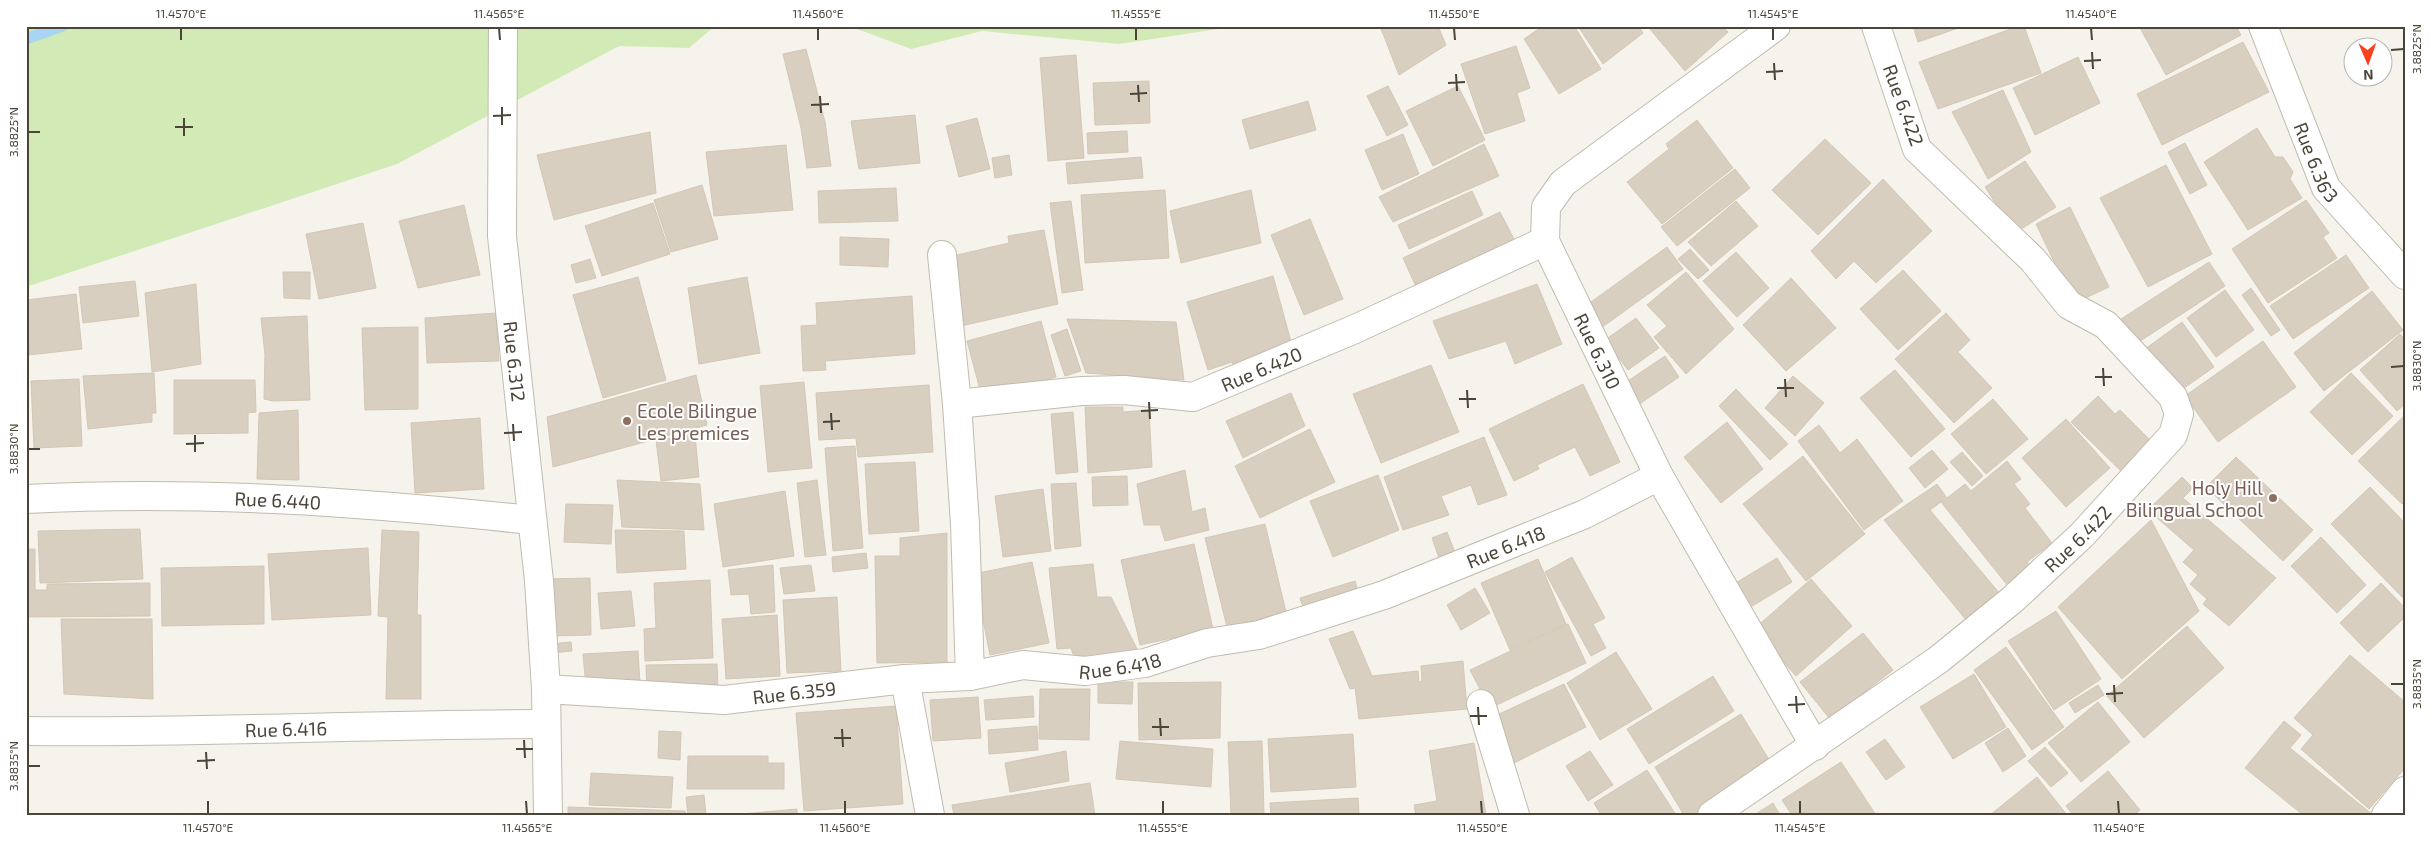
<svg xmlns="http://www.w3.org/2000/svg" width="2431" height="841" viewBox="0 0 2431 841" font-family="'Exo 2',sans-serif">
  <rect width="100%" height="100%" fill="#f6f3ec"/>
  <path fill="#d2eab5" d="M26,26H715L689,48L619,46L397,164L26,287Z
    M849,26H1239L1119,44L982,31L911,49Z"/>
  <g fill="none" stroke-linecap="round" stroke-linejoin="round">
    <path stroke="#a9d4f2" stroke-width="11" d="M26,39L63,26"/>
  </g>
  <path fill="#d8cfc1" stroke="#d3c7b4" d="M1380,26H1438L1446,45L1399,75Z
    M1543,26H1574L1601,69L1559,94L1524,39Z
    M1578,26H1638L1643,33L1603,64Z
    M1653,26H1722L1728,32L1685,71L1650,29Z
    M1913,26H1964L1918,42Z
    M2019,26H2024L2041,73L1938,109L1919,62Z
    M2139,26H2236L2241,35L2166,75Z
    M2243,42L2269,92L2162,145L2137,94Z
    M1516,46L1530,88L1517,93L1525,121L1485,134L1461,64Z
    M806,49L825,122L831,166L807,168L801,128L783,54Z
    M1076,55L1084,158L1048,161L1040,58Z
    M2078,57L2100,103L2035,135L2013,88Z
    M1149,81L1150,123L1095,125L1093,83Z
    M1388,86L1408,125L1387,136L1367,96Z
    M1458,86L1485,140L1433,166L1406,111Z
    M2003,90L2031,152L1988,179L1952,112Z
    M1308,101L1316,130L1250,149L1242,120Z
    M915,115L920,163L859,169L851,121Z
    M977,118L990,169L959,177L946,126Z
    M1697,120L1733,168L1662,224L1627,182L1669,149L1666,144Z
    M2257,128L2275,157H2283L2293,172L2290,179L2302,198L2248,230L2204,162Z
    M1127,131L1128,152L1088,154L1087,133Z
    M650,132L656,193L554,220L537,155Z
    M1403,134L1419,174L1382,190L1365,150Z
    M1825,139L1871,183L1818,235L1772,190Z
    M2185,143L2207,185L2190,194L2168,152Z
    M1484,144L1499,176L1393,222L1379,197Z
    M786,145L793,210L714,216L706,152Z
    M1009,155L1012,175L995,178L992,158Z
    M1141,157L1143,178L1068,184L1066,163Z
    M2025,161L2056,207L2015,233L1985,187Z
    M2166,165L2212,254L2148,287L2100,198Z
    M1735,169L1750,188L1677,246L1661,227Z
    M1883,179L1932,231L1876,283L1854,261L1836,279L1811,251Z
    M702,185L718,239L671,252L654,200Z
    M896,188L898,221L819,223L818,191Z
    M1165,190L1169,258L1085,263L1081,195Z
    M1251,190L1261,243L1181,263L1170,211Z
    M1472,191L1483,215L1409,249L1398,225Z
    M2306,200L2329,233L2323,237L2337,258L2268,303L2232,249Z
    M1071,201L1083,290L1062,293L1050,203Z
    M1736,201L1758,226L1711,266L1688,242Z
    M653,203L670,254L602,276L585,226Z
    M464,205L480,275L418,288L399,221Z
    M2070,207L2109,287L2081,300L2074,286L2067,289L2036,224Z
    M1500,212L1517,245L1418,291L1403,258Z
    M1310,219L1343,299L1304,315L1271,235Z
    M363,223L376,288L319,299L306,234Z
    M1044,230L1058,304L961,326L944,258L1009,243L1008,236Z
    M840,237L889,239L888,267L840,265Z
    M1667,247L1683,269L1594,333L1580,310Z
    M1690,249L1709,270L1698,279L1678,259Z
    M1736,252L1769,288L1737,317L1703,281Z
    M2346,255L2369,288L2293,339L2270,306Z
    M590,259L596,278L576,283L571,265Z
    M2209,262L2225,286L2134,345L2118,321Z
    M1903,270L1941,311L1898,350L1860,309Z
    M283,272H310V299L284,298Z
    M1686,272L1734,329L1686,374L1654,337L1667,326L1647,305Z
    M1273,276L1293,349L1235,368L1232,362L1208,370L1187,302Z
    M638,277L666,380L603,398L573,295Z
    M747,277L760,353L699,364L688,288Z
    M1791,278L1836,328L1786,371L1743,325Z
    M135,281L139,316L83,323L79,287Z
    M196,284L201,364L152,372L145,293Z
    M1537,284L1562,344L1515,364L1506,341L1449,359L1433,321Z
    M2251,288L2280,330L2271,336L2242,295Z
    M2225,290L2254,330L2216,357L2187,318Z
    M2372,291L2403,330L2324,391L2294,353Z
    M76,294L82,349L29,355L26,300Z
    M912,296L915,354L825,361L826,370L803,371L801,326L817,325L816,303Z
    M496,313L499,361L427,363L425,318Z
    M1946,313L1970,340L1958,352L1992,388L1954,423L1895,359Z
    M307,316L310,400L273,401L264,399L265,355L261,318Z
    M1636,318L1659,348L1628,370L1605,340Z
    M1067,319L1176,322L1184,380L1086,373Z
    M1041,321L1056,377L982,397L967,341Z
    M2182,322L2214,367L2177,393L2145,349Z
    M418,327V409L365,410L362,328Z
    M1067,329L1081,371L1065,376L1051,335Z
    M2400,334L2405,339V404L2397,411L2360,370Z
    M2263,341L2296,387L2218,442L2185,396Z
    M1665,356L1679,377L1635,407L1622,385Z
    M1431,365L1459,432L1381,463L1353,394Z
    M1895,370L1945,429L1911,457L1860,398Z
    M154,373L156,413H152V422L88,429L83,376Z
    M2351,373L2393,416L2352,455L2310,412Z
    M696,375L707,425L553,467L547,417Z
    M1793,376L1824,403L1795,436L1765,408Z
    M79,379L82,446L34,448L31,381Z
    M174,380H255L256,412L248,413V433L174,434Z
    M804,382L812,468L768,472L760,386Z
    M1583,384L1620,462L1590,476L1575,447L1537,465L1539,469L1514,481L1489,429Z
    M929,385L933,452L858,457L856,438L819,440L816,393Z
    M1736,389L1788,444L1770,460L1719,406Z
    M1291,393L1305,426L1243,458L1226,421Z
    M2098,396L2115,414L2120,410L2154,444L2126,476L2071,422Z
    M1993,399L2028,439L1986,474L1951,434Z
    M1085,407H1123V412L1149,410L1152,467L1088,473Z
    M298,410L299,480L257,479L259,413Z
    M1073,412L1078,472L1056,474L1051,414Z
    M2405,415V501L2402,504L2358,461Z
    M480,418L484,489L415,493L411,423Z
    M2066,419L2110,468L2066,507L2022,458Z
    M1727,422L1763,469L1721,503L1684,457Z
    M1819,425L1840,453L1857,439L1903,501L1864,530L1798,441Z
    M1310,429L1335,482L1260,518L1235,466Z
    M695,435L699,477L661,481L656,440Z
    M1484,437L1507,495L1478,505L1471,485L1441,496L1449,515L1403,530L1384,477Z
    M855,446L863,548L833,551L825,448Z
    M1932,450L1948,469L1925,488L1909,468Z
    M1962,452L1983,476L1972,486L1950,462Z
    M1803,456L1865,534L1806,581L1743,504Z
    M2236,457L2313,530L2283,561L2206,487Z
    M2007,461L2021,479L2014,484L2030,504L2025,508L2052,543L2027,562L2031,567L2008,586L1941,502L1930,510L2000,594L1967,621L1884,520L1937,484L1947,498L1965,484L1971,491Z
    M915,462L919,531L869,534L865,464Z
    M1185,470L1192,512L1205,508L1209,530L1165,541L1160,525H1144L1137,484Z
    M1378,475L1399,530L1333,557L1310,501Z
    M1127,476L1128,505L1093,506L1092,477Z
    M2182,477L2193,488L2183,498L2276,578L2229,626L2203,604L2207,599L2190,584L2198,575L2183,562L2194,550L2156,517L2158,514L2151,507Z
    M617,480L700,484L704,530L622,527Z
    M817,480L826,555L805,557L797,483Z
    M1076,483L1081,546L1055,549L1051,484Z
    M2370,487L2405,523V600L2331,524Z
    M1043,489L1051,551L1003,557L995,496Z
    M785,491L794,556L723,567L714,504Z
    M566,504L613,505L611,544L564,542Z
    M2151,520L2199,611L2122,679L2058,607Z
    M1265,524L1286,612L1227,627L1205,538Z
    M140,529L143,579L40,583L38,531Z
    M382,530L419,532L417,615H421V699H386L388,617L378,616Z
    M615,530L684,531L686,569L617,573Z
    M1447,532L1456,555L1440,561L1432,538Z
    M947,533V662L877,663L875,556H900V538Z
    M2321,537L2366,585L2337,613L2291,566Z
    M1194,544L1213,629L1140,645L1121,560Z
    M368,548L371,615L272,620L268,554Z
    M26,549H35V590H47V584L150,583V616L26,617Z
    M866,553L868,568L833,572L832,557Z
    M1572,557L1605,618L1593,624L1606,648L1591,656L1545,572Z
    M1777,558L1792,582L1744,611L1729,587Z
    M1538,559L1566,624L1510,650L1481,583Z
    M1032,562L1049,643L990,655L974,574Z
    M1093,564L1097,597H1111L1141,657L1077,665L1071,648L1057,649L1049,568Z
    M773,565L775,612L751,614L749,594L731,595L728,570Z
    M811,565L815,591L784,594L780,568Z
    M264,566V624L162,626L161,568Z
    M590,578L591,635L547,636L546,579Z
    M1811,579L1852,626L1796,676L1754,629Z
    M710,580L713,658L645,661L644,629L656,628L654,583Z
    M1355,581L1360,598L1306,616L1300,598Z
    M2381,583L2405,608V617L2368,652L2340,623Z
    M1475,588L1490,613L1461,630L1447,605Z
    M631,591L635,626L601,629L598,593Z
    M837,597L841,671L787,673L783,600Z
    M2056,611L2101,679L2054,710L2008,641Z
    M777,615L780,676L726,679L722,619Z
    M61,619H152L153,699L64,694Z
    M1568,624L1586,663L1490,708L1470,670Z
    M2187,626L2224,668L2144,738L2107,696Z
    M1353,631L1372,676L1418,671L1419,682L1422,681L1421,666L1463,661L1467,709L1359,719L1355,688L1350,689L1329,639Z
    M1863,633L1893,670L1830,719L1800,682Z
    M571,642L572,651L551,653L550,644Z
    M2006,647L2064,727L2032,750L1974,670Z
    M638,651L640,684L586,687L583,654Z
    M1616,652L1652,709L1600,740L1567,683Z
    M2350,655L2405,702V768L2369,809L2301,749L2313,735L2294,718Z
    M717,664L718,691L647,693L646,665Z
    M1974,674L2006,727L1953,759L1920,707Z
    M1713,676L1734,711L1649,764L1627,729Z
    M1098,682H1133L1132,704L1098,703Z
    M1221,682L1220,738L1139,740L1138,683Z
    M1564,684L1586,727L1510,765L1486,720Z
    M2098,685L2104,695L2075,713L2069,703Z
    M1040,689H1090L1089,740L1039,739Z
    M1033,696L1034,717L986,720L984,700Z
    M978,697L981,738L933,741L930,700Z
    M2098,702L2130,742L2081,782L2048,743Z
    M896,706L903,804L804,811L796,713Z
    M1741,714L1773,766L1692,815H1684L1655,767Z
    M2284,721L2301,735L2290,748L2373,815H2303L2245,768Z
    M1037,726L1038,750L989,754L988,730Z
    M2008,728L2026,756L2003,772L1985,743Z
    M659,731L681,732L680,760L658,758Z
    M1353,734L1356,787L1271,792L1268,739Z
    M1885,739L1905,767L1886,780L1866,752Z
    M1120,741L1213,749L1211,787L1116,779Z
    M1262,741L1264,815H1231L1228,742Z
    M1474,743L1486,815H1416L1414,805L1437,801L1429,751Z
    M2045,747L2068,773L2051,787L2028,761Z
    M1066,751L1069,781L1010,792L1005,763Z
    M1590,751L1613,785L1588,801L1566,766Z
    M688,756H768V763H784V789H687Z
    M1841,762L1876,815H1792L1782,800Z
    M1647,770L1676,815H1601L1594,803Z
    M2108,771L2140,810L2134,815H2073L2066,806Z
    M591,773L673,777L671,808L589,805Z
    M2037,777L2067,815H1990Z
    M1090,783L1095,815H954L952,805Z
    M704,795L706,815H688L686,797Z
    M1358,798L1359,815H1271L1270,803Z
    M1773,803L1780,815H1754Z
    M568,807L685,811L686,815H568Z
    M797,809V815H730Z"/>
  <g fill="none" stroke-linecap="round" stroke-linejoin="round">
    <g stroke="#c2bbae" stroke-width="30">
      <g id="minor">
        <path id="s1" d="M503,26L502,236L539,581L546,689L548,815"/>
        <path id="s2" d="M1776,26L1563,183L1546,207L1545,241L1659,476L1815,746"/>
        <path id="s3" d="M2263,26L2326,188L2405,275"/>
        <path id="s4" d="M942,255L957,404L965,524L970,676L1023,665L1085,671L1145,663L1207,643L1259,635L1384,595L1585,514L1659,476"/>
        <path id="s5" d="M957,404L1082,391L1124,390L1193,397L1355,329L1545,241"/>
        <path id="s6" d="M26,499C196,490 362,502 531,520"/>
        <path d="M905,679L970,676"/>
        <path id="s7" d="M546,689L724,700L905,679L930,815"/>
        <path d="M1481,704L1515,815"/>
        <path id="s8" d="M26,731C200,733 373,724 546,724"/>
        <path id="s9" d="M1712,815L1938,660L2012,600L2082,535L2173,435L2179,414L2173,397L2106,325L2069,305L2033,260L1917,149L1876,26"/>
        <path d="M2386,815L2405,791"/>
      </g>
    </g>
    <use href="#minor" stroke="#fff" stroke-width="28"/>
  </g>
  <path fill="none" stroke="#4b4439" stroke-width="2" d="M181,28V40M499,28L500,40M818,28V40M1136,28V40M1454,28L1455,40M1773,28V40M2091,28L2092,40M2391,50L2404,49M2092,52L2093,69M2084,61L2101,60M1774,63L1775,80M1766,72L1783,71M1456,74L1457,91M1448,83L1465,82M1138,85L1139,102M1130,94L1147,93M820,96L821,113M811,105L829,104M502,107V125M493,116L511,115M184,118V136M175,127H193M28,132H40M2391,367L2404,366M2103,368L2104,386M2095,377H2112M1785,379L1786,397M1777,388H1794M1467,390L1468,408M1459,399H1476M1149,402L1150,419M1141,411L1158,410M831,413L832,430M823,422L840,421M513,424L514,441M504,433L522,432M195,435V452M186,444L204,443M28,449H40M2391,684H2404M2114,685L2115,702M2106,694L2123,693M1796,696L1797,713M1788,705L1805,704M1478,707L1479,725M1470,716H1487M1160,718L1161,736M1152,727H1169M842,729L843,747M834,738H851M524,740L525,758M516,749H533M206,752L207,769M197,761L215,760M28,766H40M208,801V814M526,801L527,814M845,801V814M1163,801V814M1481,801L1482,814M1800,801V814M2118,801L2119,814"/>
  <g fill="#8d6e63" stroke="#fff" stroke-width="2">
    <circle cx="627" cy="421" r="5"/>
    <circle cx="2273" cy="498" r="5"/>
  </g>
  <g text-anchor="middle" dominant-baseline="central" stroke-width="4" stroke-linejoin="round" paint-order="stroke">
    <g font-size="19" fill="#4b4439" stroke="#fff">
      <text transform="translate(1904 105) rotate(70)">Rue 6.422</text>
      <text stroke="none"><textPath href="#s3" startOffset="146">Rue 6.363</textPath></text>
      <text stroke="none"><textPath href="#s2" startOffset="450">Rue 6.310</textPath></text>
      <text stroke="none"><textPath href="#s1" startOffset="336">Rue 6.312</textPath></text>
      <text stroke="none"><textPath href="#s5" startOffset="311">Rue 6.420</textPath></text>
      <text stroke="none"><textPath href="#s6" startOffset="252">Rue 6.440</textPath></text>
      <text stroke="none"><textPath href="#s9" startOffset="459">Rue 6.422</textPath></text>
      <text stroke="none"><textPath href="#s4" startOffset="979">Rue 6.418</textPath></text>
      <text stroke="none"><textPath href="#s4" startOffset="574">Rue 6.418</textPath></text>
      <text stroke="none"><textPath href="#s7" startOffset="249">Rue 6.359</textPath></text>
      <text stroke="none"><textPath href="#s8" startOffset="260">Rue 6.416</textPath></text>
    </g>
    <g font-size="19" fill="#785e54" stroke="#fff" text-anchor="start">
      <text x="637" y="410">Ecole Bilingue<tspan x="637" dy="22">Les premices</tspan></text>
      <text x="2263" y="487" text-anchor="end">Holy Hill<tspan x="2263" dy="22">Bilingual School</tspan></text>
    </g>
  </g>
  <rect width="2431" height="841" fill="none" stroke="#ffffff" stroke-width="55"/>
  <g transform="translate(2368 62) rotate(178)"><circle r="24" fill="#ffffff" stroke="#b7b4b0"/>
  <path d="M0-4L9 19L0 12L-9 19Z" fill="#fc3f1d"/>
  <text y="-8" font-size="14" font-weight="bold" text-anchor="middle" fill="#4b4439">N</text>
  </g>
  <rect x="28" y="28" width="2376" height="786" fill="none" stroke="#4b4439" stroke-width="2"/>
  <g font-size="12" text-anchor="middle" fill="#4b4439">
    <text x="181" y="18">11.4570°E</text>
    <text x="499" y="18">11.4565°E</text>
    <text x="818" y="18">11.4560°E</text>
    <text x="1136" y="18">11.4555°E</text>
    <text x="1454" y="18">11.4550°E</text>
    <text x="1773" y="18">11.4545°E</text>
    <text x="2091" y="18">11.4540°E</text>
    <text transform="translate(2417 49) rotate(-90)" y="4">3.8825°N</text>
    <text transform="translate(14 132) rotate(-90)" y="4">3.8825°N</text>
    <text transform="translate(2417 366) rotate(-90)" y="4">3.8830°N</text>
    <text transform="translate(14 449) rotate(-90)" y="4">3.8830°N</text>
    <text transform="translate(2417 684) rotate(-90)" y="4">3.8835°N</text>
    <text transform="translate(14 766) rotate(-90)" y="4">3.8835°N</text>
    <text x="208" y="832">11.4570°E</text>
    <text x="527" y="832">11.4565°E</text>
    <text x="845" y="832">11.4560°E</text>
    <text x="1163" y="832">11.4555°E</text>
    <text x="1482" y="832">11.4550°E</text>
    <text x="1800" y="832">11.4545°E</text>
    <text x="2119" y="832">11.4540°E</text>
  </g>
</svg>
